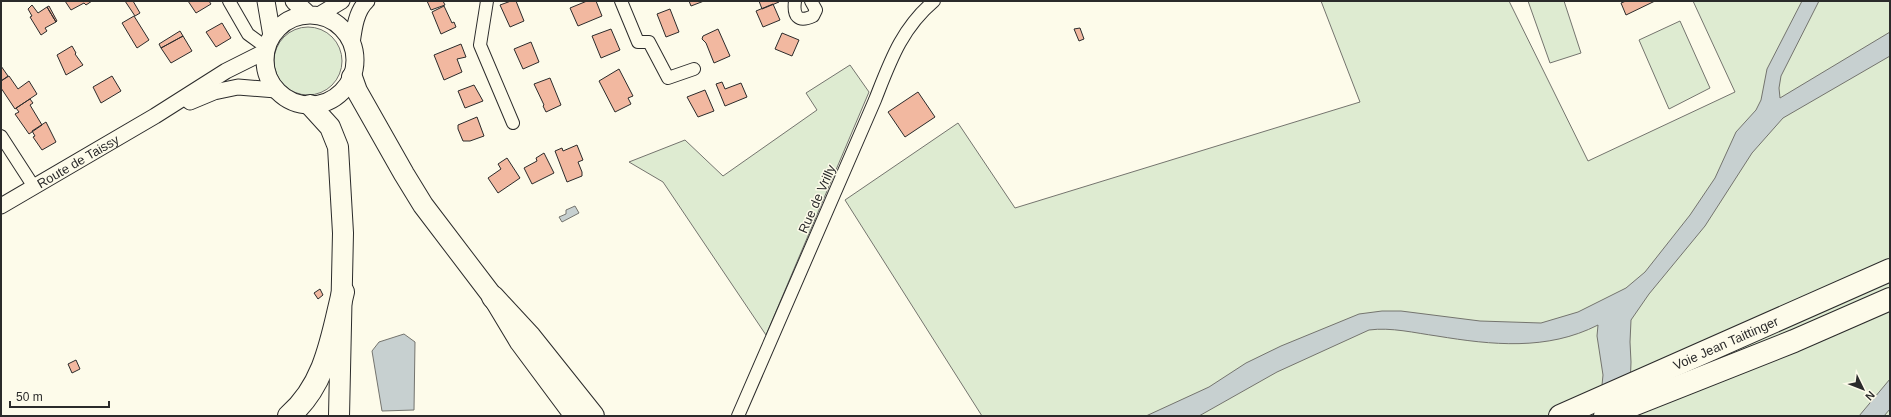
<svg xmlns="http://www.w3.org/2000/svg" width="1891" height="417" viewBox="0 0 1891 417" font-family="Helvetica,sans-serif">
  <rect width="100%" height="100%" fill="#fdfbea"/>
  <path fill="#deebd1" stroke="#74746e" d="M1321,1H1509L1588,161L1735,92L1693,1H1890V416H982L845,200L958,123L1015,208L1360,102Z
    M1528,1H1564L1581,53L1550,63Z
    M1680,21L1710,88L1669,109L1639,40Z
    M274 61a34 34 0 1 1 68 0a34 34 0 1 1-68 0Z
    M850,65L869,92L766,335L663,182L629,162L685,140L723,176L817,110L806,93Z"/>
  <path fill="#c7d0d0" stroke="#74746e" d="M1802,1H1819L1781,76L1779,88L1780,98L1890,32V56L1783,118L1752,153L1705,226L1649,294L1631,320L1630,342L1631,362L1629,416H1599L1603,375L1597,336L1598,325C1547,351 1492,345 1437,336C1415,333 1391,327 1369,330L1277,372L1199,416H1146L1209,387L1246,363L1281,346L1359,314L1382,311H1401L1480,321L1541,323L1578,312L1626,288L1645,272L1690,215L1715,178L1736,132L1756,110L1761,100L1767,69Z
    M575,206L579,213L562,222L559,217L566,214V210Z
    M404,334L415,342L414,410L382,411L372,351L379,342Z
    M1890,379V409L1884,416H1859Z"/>
  <path fill="#f2b8a0" stroke="#2b2b2b" d="M65,1H92L86,5L84,3L71,10Z
    M125,1H133L140,13L135,16Z
    M188,1H209L211,4L196,13Z
    M427,1H443L445,5L431,10Z
    M511,1H516L524,21L510,27L500,5Z
    M587,1H596L602,16L578,26L570,8Z
    M689,1H704L691,6Z
    M759,1H778L779,2L762,9Z
    M1626,1H1655L1626,15L1621,3Z
    M773,4L780,20L763,27L756,11Z
    M32,5L38,13L47,7L56,22L45,28L47,31L41,35L30,17L32,16L28,9Z
    M49,6L57,21L56,22L47,7Z
    M444,6L452,23L454,22L456,27L441,34L432,12Z
    M670,9L679,32L666,37L657,14Z
    M134,16L149,40L137,48L122,23Z
    M222,23L231,38L216,47L206,32Z
    M1080,28L1084,39L1079,41L1074,29Z
    M611,29L620,50L601,58L592,36Z
    M718,29L730,56L714,63L706,43L702,39L703,36Z
    M180,31L183,36L161,48L159,44Z
    M782,33L799,40L792,56L775,49Z
    M183,36L192,51L171,63L161,48Z
    M531,42L539,62L523,69L514,49Z
    M461,44L466,57L457,59L462,72L444,80L434,55Z
    M72,46L76,53L75,54L83,65L66,75L57,55Z
    M1,66L8,76L1,81Z
    M619,69L633,96L628,98L631,104L615,112L599,81Z
    M9,76L18,89L29,81L37,94L15,109L1,88V81Z
    M112,76L121,91L101,103L93,87Z
    M550,78L561,105L546,112L543,106L544,105L534,84Z
    M722,82L725,89L741,83L747,97L725,106L716,84Z
    M474,85L483,101L465,108L458,91Z
    M705,90L714,111L698,117L687,97Z
    M918,92L935,117L905,137L888,112Z
    M30,99L33,103L30,105L42,125L29,134L15,114L19,112L16,108Z
    M477,117L484,136L470,141H463L458,129V125Z
    M46,122L56,142L42,150L33,137L35,136L32,131Z
    M577,145L583,160L578,162L582,172V176L567,182L555,151L562,148L563,151Z
    M544,153L554,173L532,184L524,168L537,161L536,158Z
    M507,158L520,178L498,193L488,178L501,169L498,164Z
    M320,289L323,295L318,299L314,293Z
    M76,360L80,369L72,373L68,364Z"/>
  <g fill="none" stroke-linecap="round" stroke-linejoin="round">
    <g stroke="#2b2b2b" stroke-width="14">
      <path id="minor" d="M229,1L248,34L267,48
        M487,1L480,45L513,123
        M621,1L638,42H649L668,78L694,69
        M795,1C793,16 798,23 813,16L816,10L811,1
        M1,136L34,187
        M738,416L875,100C890,62 901,29 934,1"/>
    </g>
    <g stroke="#2b2b2b" stroke-width="17">
      <g id="tertiary">
        <path d="M317,16L342,1"/>
        <path d="M352,44C354,29 356,11 367,1"/>
        <path d="M190,102L214,92L238,87L276,90"/>
        <path id="s1" d="M1,206L155,116L226,71L266,51"/>
      </g>
    </g>
    <g stroke="#2b2b2b" stroke-width="19">
      <path id="secondary" d="M266,1L272,36
        M294,1L309,15
        M265 60a45 45 0 1 1 90 0a45 45 0 1 1-90 0Z"/>
    </g>
    <g stroke="#2b2b2b" stroke-width="22">
      <path id="trunk" d="M352,77L357,91L404,174L423,205L493,297L520,342L575,416
        M310,105L330,127L338,147L343,233L339,416"/>
    </g>
    <g stroke="#2b2b2b" stroke-width="24">
      <g id="motorway">
        <path d="M493,297L530,337L593,416"/>
        <path d="M289,416C326,384 332,337 343,292"/>
        <path id="s2" d="M1560,416L1890,270"/>
        <path d="M1605,416L1794,341L1890,299"/>
      </g>
    </g>
    <use href="#minor" stroke="#fdfbea" stroke-width="12"/>
    <use href="#tertiary" stroke="#fdfbea" stroke-width="15"/>
    <use href="#secondary" stroke="#fdfbea" stroke-width="17"/>
    <use href="#trunk" stroke="#fdfbea" stroke-width="20"/>
    <use href="#motorway" stroke="#fdfbea" stroke-width="22"/>
  </g>
  <g text-anchor="middle" dominant-baseline="central" stroke-width="3" stroke-linejoin="round" paint-order="stroke">
    <g font-size="13" fill="#2b2b2b" stroke="#fdfbea">
      <text stroke="none"><textPath href="#s1" startOffset="89">Route de Taissy</textPath></text>
      <text transform="translate(817 199) rotate(-66)">Rue de Vrilly</text>
      <text stroke="none"><textPath href="#s2" startOffset="181">Voie Jean Taittinger</textPath></text>
    </g>
  </g>
  <rect width="1891" height="417" fill="none" stroke="#2b2b2b" stroke-width="4"/>
  <g transform="translate(1863 389) rotate(133)" stroke="#fdfbea" stroke-width="3" paint-order="stroke">
  <path d="M0-3L7 15L0 10L-7 15Z" fill="#2b2b2b"/>
  <text y="-6" font-size="11" font-weight="bold" text-anchor="middle" fill="#2b2b2b">N</text>
  </g>
  <path d="M10 401v6h99v-6" fill="none" stroke="#2b2b2b" stroke-width="2"/>
  <text x="16" y="401" font-size="12" fill="#2b2b2b" stroke="#fdfbea" stroke-width="3" paint-order="stroke">50 m</text>
</svg>
